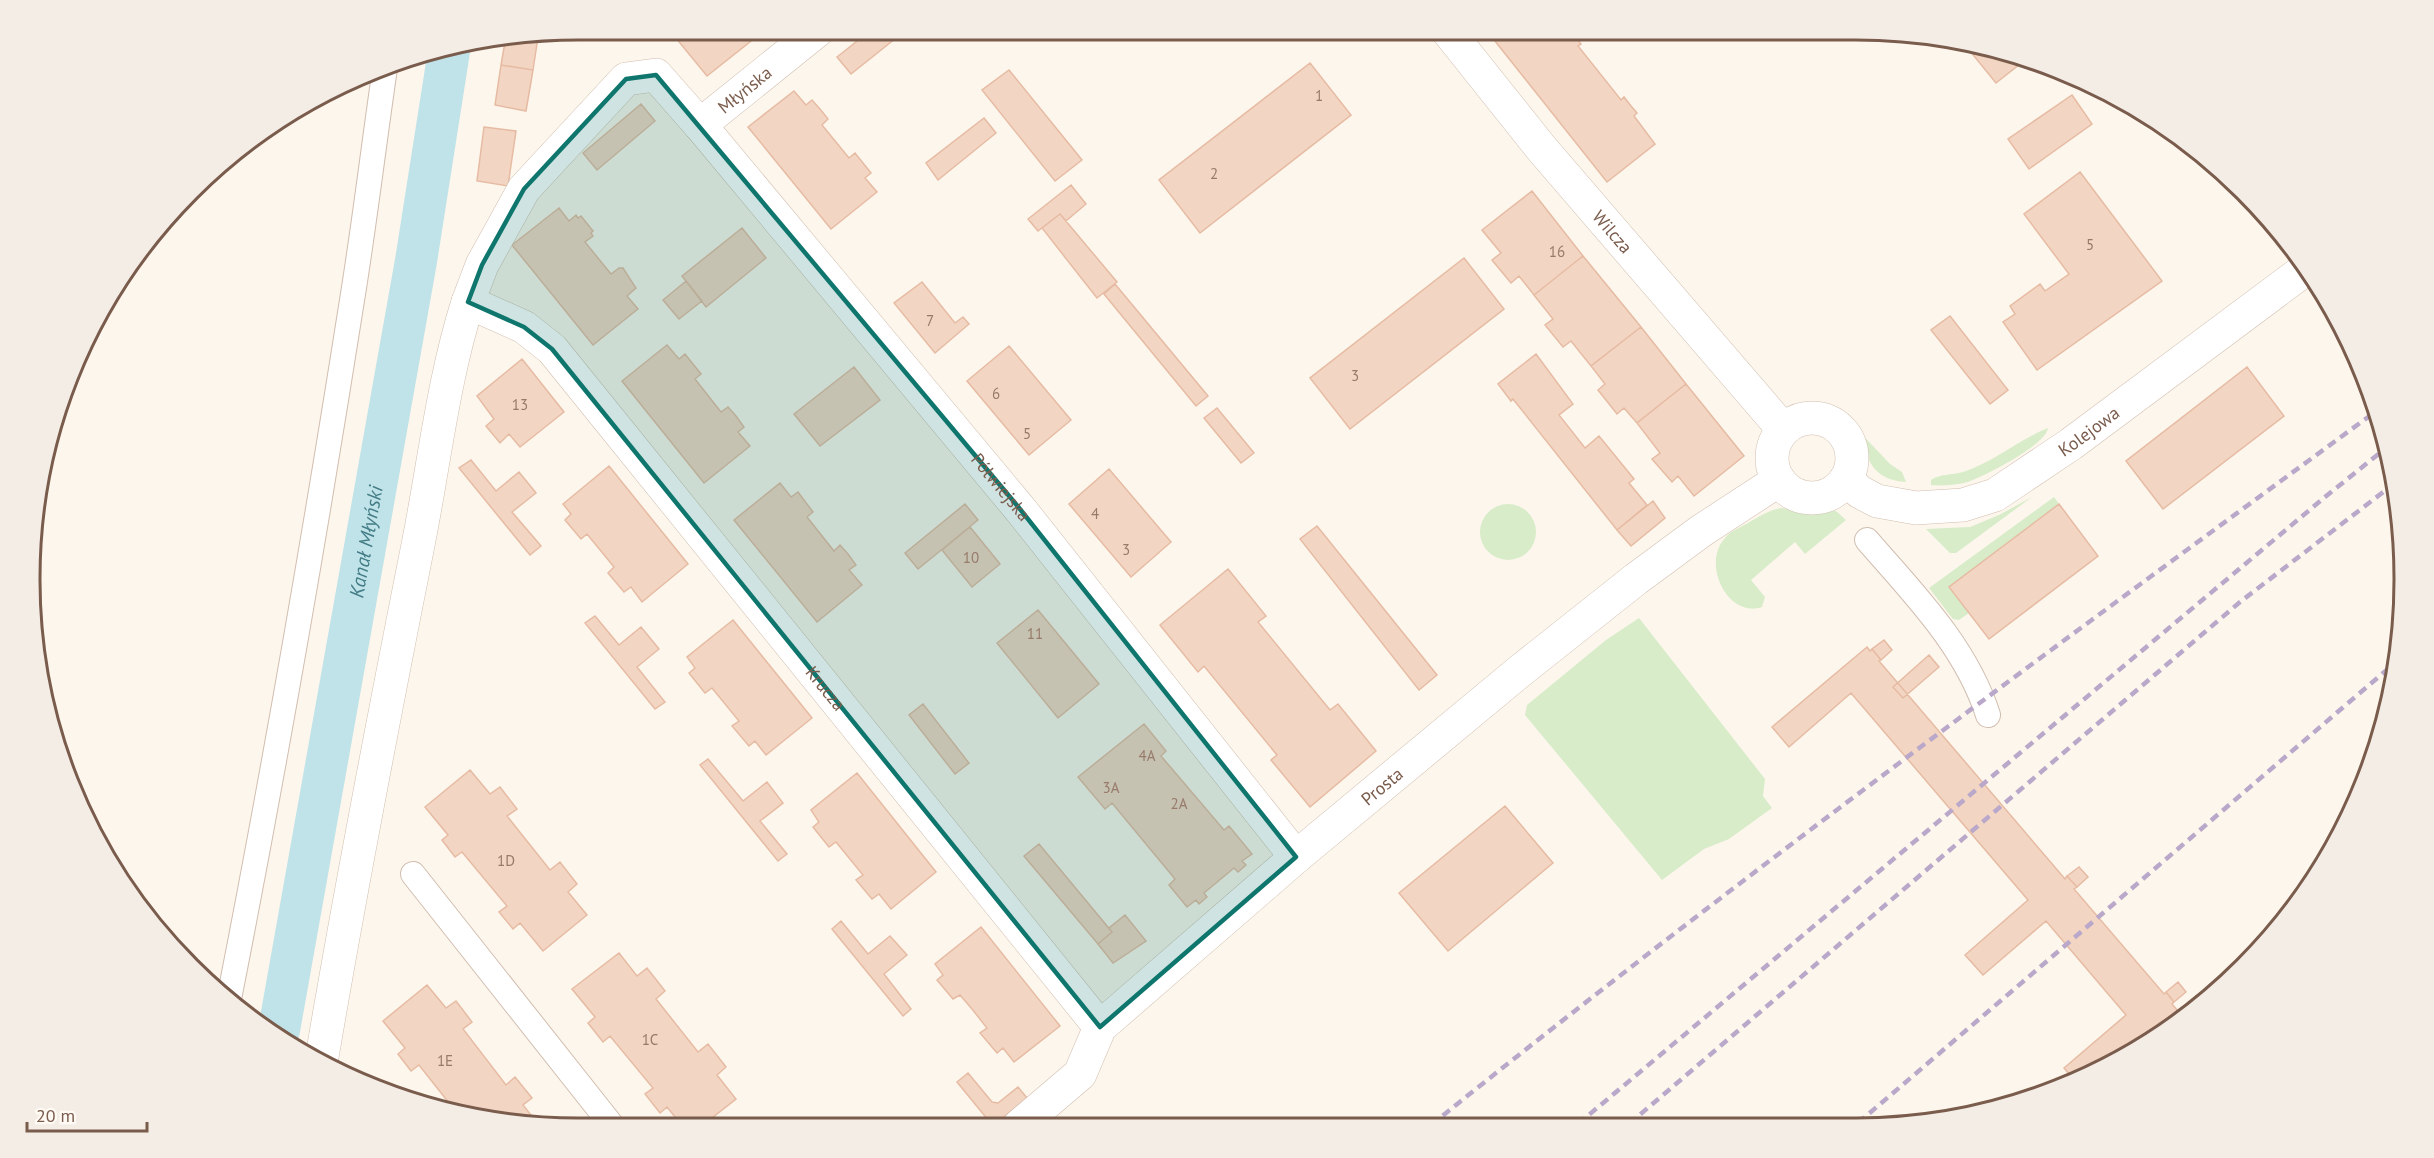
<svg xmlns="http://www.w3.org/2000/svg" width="2434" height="1158" viewBox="0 0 2434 1158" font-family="'PT Sans',sans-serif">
  <rect width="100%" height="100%" fill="#fdf6ec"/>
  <path fill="#d8ecc9" d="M1852,424L1890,464L1902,472L1906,482C1865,479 1870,452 1852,424Z
    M2048,428C2046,445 1985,476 1968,482C1956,485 1943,486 1931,485V480C1939,474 1952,475 1963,472C1994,462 2018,440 2048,428Z
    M2032,497L1956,553H1950L1926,529L1970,527L1999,515Z
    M2054,497L2059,504L1950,587L1969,613L1959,620L1953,619L1929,588Z
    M1480 532a28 28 0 1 1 56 0a28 28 0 1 1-56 0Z
    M1782,508L1806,512L1836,511L1846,520L1805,554L1795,542L1751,580L1765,597L1762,607C1728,619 1701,564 1725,538C1730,531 1741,527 1748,523C1760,516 1769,510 1782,508Z
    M1639,618L1765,779L1763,796L1772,808L1729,839L1704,849L1662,880L1525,715L1527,705L1606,640Z"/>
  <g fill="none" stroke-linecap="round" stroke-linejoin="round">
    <path stroke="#bfe3e8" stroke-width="42" id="s1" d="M279,1030L416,261L449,51"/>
  </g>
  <path fill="#f3d5c3" stroke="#e6bba3" stroke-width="1.5" d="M673,30H765L707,76L671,32Z
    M871,30H906L851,74L837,57Z
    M1509,30H1570L1581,44L1578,46L1621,100L1624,97L1631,106L1637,113L1634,116L1655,144L1607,182L1495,41Z
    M538,37L533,70L501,65L505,42Z
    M1961,40L1962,41L2025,60L1996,83Z
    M1310,63L1351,115L1200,233L1159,180Z
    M501,65L533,70L526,111L495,105Z
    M1009,70L1082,160L1055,181L982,90Z
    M794,91L806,105L812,100L820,109L828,119L822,125L849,158L855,153L871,173L865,178L877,192L831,229L748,127Z
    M2072,95L2092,124L2029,169L2008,139Z
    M641,104L655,121L597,170L583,153Z
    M984,118L996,133L938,180L926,163Z
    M484,127L516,131L508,186L477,181Z
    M2080,172L2162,281L2037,370L2003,322L2015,314L2010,306L2040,284L2045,291L2069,274L2024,214Z
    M1071,185L1086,204L1066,221L1060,214L1038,231L1028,219Z
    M1532,191L1583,256L1534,295L1519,276L1511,283L1492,260L1501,253L1482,230Z
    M559,208L569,221L576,215L578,218L581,216L593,231L591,233L593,236L585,242L611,274L619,268H623L636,288L627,296L638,309L593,345L512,245Z
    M1060,214L1117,282L1097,298L1042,228Z
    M742,228L766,258L706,307L682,276Z
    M1583,256L1641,327L1591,366L1571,341L1563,347L1545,325L1553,319L1534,295Z
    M1464,258L1504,309L1350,429L1310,378Z
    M686,281L702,301L679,319L663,300Z
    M922,282L955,323L963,317L969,324L935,353L894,303Z
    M1115,284L1208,396L1196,406L1104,294Z
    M1950,316L2008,390L1990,404L1931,330Z
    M1641,327L1686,384L1637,423L1624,408L1617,414L1598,390L1605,384L1591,366Z
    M667,345L679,359L685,354L701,374L695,379L721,412L728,407L736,416L744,427L738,432L750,446L704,483L622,381Z
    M1009,346L1071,420L1029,455L967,381Z
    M1536,354L1573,404L1559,415L1585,448L1599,436L1634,479L1629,483L1647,505L1617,530L1513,399L1511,401L1498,384Z
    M522,359L564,412L520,447L509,434L500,443L486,426L494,419L477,396Z
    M854,367L880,400L820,446L794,414Z
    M2247,367L2284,416L2163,509L2126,461Z
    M1686,384L1744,456L1694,496L1678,476L1672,482L1652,459L1660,453L1637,423Z
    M1217,408L1254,453L1241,463L1204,418Z
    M471,460L496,491L519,472L536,493L512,512L541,546L530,555L459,468Z
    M609,466L688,564L642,602L631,587L624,592L608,573L614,567L587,534L581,539L565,520L571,514L563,504Z
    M1109,469L1171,542L1131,577L1069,504Z
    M780,483L791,497L798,492L813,512L807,517L834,551L840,545L848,554L856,565L849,570L862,585L817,622L734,520Z
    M1653,501L1665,518L1631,546L1617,530Z
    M965,504L978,520L918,569L905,553Z
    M2059,504L2098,556L1989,639L1949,587Z
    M1317,526L1437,675L1419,690L1300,539Z
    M970,527L1000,564L972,587L942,550Z
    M1228,569L1266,616L1258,622L1330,710L1338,704L1376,751L1310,807L1271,760L1277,755L1204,666L1198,672L1160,625Z
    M1038,610L1099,684L1058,718L997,643Z
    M595,616L619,645L641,627L659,649L637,667L665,702L655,709L585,623Z
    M733,620L812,718L766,755L755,741L749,746L732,726L739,721L712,688L705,693L689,673L695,668L687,657Z
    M1884,640L1892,650L1881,660L1872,649Z
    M1867,647L1870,651L1872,649L1881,660L1879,661L2065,879L2067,876L2077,887L2074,889L2164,994L2166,992L2174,1002L2172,1004L2184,1018L2147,1039L2143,1034L2119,1055L2075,1081L2064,1068L2126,1015L2046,921L1983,975L1965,955L2028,900L1851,693L1789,747L1772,727Z
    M1929,655L1939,667L1903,698L1893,687Z
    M923,704L969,763L955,774L909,715Z
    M1144,724L1166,751L1161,756L1224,830L1229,826L1252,854L1242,861L1246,865L1238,872L1234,868L1204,893L1207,897L1199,904L1196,900L1187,907L1169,885L1175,879L1112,803L1105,809L1078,777Z
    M708,759L743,801L767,782L783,803L760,821L787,854L778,861L700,765Z
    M470,770L490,794L500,787L517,809L507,816L550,870L560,862L577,884L568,892L587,915L543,951L520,923L513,929L499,912L507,906L462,852L455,857L442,840L448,835L425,807Z
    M857,773L936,872L891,909L879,894L872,899L856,880L863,875L836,842L829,847L813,827L819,822L811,810Z
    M1505,806L1553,863L1448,951L1399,893Z
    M1039,844L1112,932L1098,944L1024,856Z
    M2079,867L2088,877L2077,887L2067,876Z
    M1125,915L1146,941L1113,963L1098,944L1112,932L1109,928Z
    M841,921L868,954L890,936L907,955L884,974L911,1009L903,1016L832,929Z
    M981,927L1060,1026L1014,1062L1003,1048L997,1053L980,1033L987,1028L972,1009L960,995L953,999L937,980L943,975L935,964Z
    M619,953L637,976L647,968L665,991L656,999L698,1052L708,1044L726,1067L717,1075L736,1099L699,1128H684L667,1107L660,1113L645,1094L653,1088L610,1036L603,1042L588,1023L595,1017L572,989Z
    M2178,982L2186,992L2174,1002L2166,992Z
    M427,985L446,1008L456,1001L472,1022L463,1029L506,1085L515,1077L532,1098L523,1105L538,1124L472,1117L457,1113L419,1065L411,1071L398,1054L405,1048L383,1021Z
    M968,1073L992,1102L998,1103L1018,1087L1027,1098L993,1126L957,1082Z"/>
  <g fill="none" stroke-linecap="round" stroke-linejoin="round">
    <g stroke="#d1beb0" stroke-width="26">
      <path id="service" d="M1867,540C1913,593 1966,646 1988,715
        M413,874L614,1128
        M229,999C275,765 316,529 353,294C365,219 374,143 385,68"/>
    </g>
    <g stroke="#d1beb0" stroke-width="34">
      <g id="minor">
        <path id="s2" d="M1447,30L1542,149L1783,429"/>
        <path id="s3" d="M700,125L818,30"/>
        <path id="s4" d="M468,302L482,265L524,189L626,79L656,75L700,125L1020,509L1296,857"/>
        <circle cx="1812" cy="458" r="40"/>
        <path id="s5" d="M1846,479L1860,492L1877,501L1916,508L1963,505L1995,495L2071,444L2307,268"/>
        <path id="s6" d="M322,1057C351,886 384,716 418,545C434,465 443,380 468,302L524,327L552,349L1100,1027"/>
        <path id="s7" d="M1019,1126L1080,1074L1100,1027L1296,857L1520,671L1636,579L1701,531L1779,480"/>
      </g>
    </g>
    <use href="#service" stroke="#fff" stroke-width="24"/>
    <use href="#minor" stroke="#fff" stroke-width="33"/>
    <path stroke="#b9a8c9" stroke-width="4.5" stroke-dasharray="9 6" stroke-linecap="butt" d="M1858,1123L2396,662
      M1578,1124L2325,497L2386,448
      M1629,1124L2240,602L2395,483
      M1431,1125C1738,878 2057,645 2375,412"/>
  </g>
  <path fill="#0f766e" fill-opacity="0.2" stroke="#0f766e" stroke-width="4.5" stroke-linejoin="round" d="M656,75L1020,509L1296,857L1100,1027L552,349L524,327L468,302L482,265L524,189L626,79Z"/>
  <g text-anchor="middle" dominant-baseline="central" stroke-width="4.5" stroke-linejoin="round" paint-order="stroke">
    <g font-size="15" fill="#987a6a">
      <text x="1319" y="95">1</text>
      <text x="1214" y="173">2</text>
      <text x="2090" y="244">5</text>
      <text x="1557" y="251">16</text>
      <text x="930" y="320">7</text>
      <text x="1355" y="375">3</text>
      <text x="996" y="393">6</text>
      <text x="520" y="404">13</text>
      <text x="1027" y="433">5</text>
      <text x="1095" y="513">4</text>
      <text x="1126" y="549">3</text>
      <text x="971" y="557">10</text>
      <text x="1035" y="633">11</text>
      <text x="1147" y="755">4A</text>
      <text x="1111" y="787">3A</text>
      <text x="1179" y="803">2A</text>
      <text x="506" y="860">1D</text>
      <text x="650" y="1039">1C</text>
      <text x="445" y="1060">1E</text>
    </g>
    <g font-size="18" fill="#7a5c4d" stroke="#fffaf3">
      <text stroke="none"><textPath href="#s3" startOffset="57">Młyńska</textPath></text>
      <text stroke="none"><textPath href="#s2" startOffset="261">Wilcza</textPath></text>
      <text stroke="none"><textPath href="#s5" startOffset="272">Kolejowa</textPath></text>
      <text stroke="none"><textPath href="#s4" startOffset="844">Półwiejska</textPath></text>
      <text stroke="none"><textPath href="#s6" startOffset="1302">Krucza</textPath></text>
      <text stroke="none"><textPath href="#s7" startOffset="502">Prosta</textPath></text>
    </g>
    <g font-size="20" font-style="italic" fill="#437c86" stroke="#fffaf3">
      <text stroke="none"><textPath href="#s1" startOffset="496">Kanał Młyński</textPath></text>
    </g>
  </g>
  <path d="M0 0H2434V1158H0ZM578 40H1856A538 538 0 0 1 2394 578V580A538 538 0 0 1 1856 1118H578A538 538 0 0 1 40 580V578A538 538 0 0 1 578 40Z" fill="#f4ede6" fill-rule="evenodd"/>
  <path fill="none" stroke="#7a5c4d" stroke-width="3" d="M578 40H1856A538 538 0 0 1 2394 578V580A538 538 0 0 1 1856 1118H578A538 538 0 0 1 40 580V578A538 538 0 0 1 578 40Z"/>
  <path d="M27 1122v9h120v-9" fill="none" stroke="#7a5c4d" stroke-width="3"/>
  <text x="36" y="1122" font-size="18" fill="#7a5c4d" stroke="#fffaf3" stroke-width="4.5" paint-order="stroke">20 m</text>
</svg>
